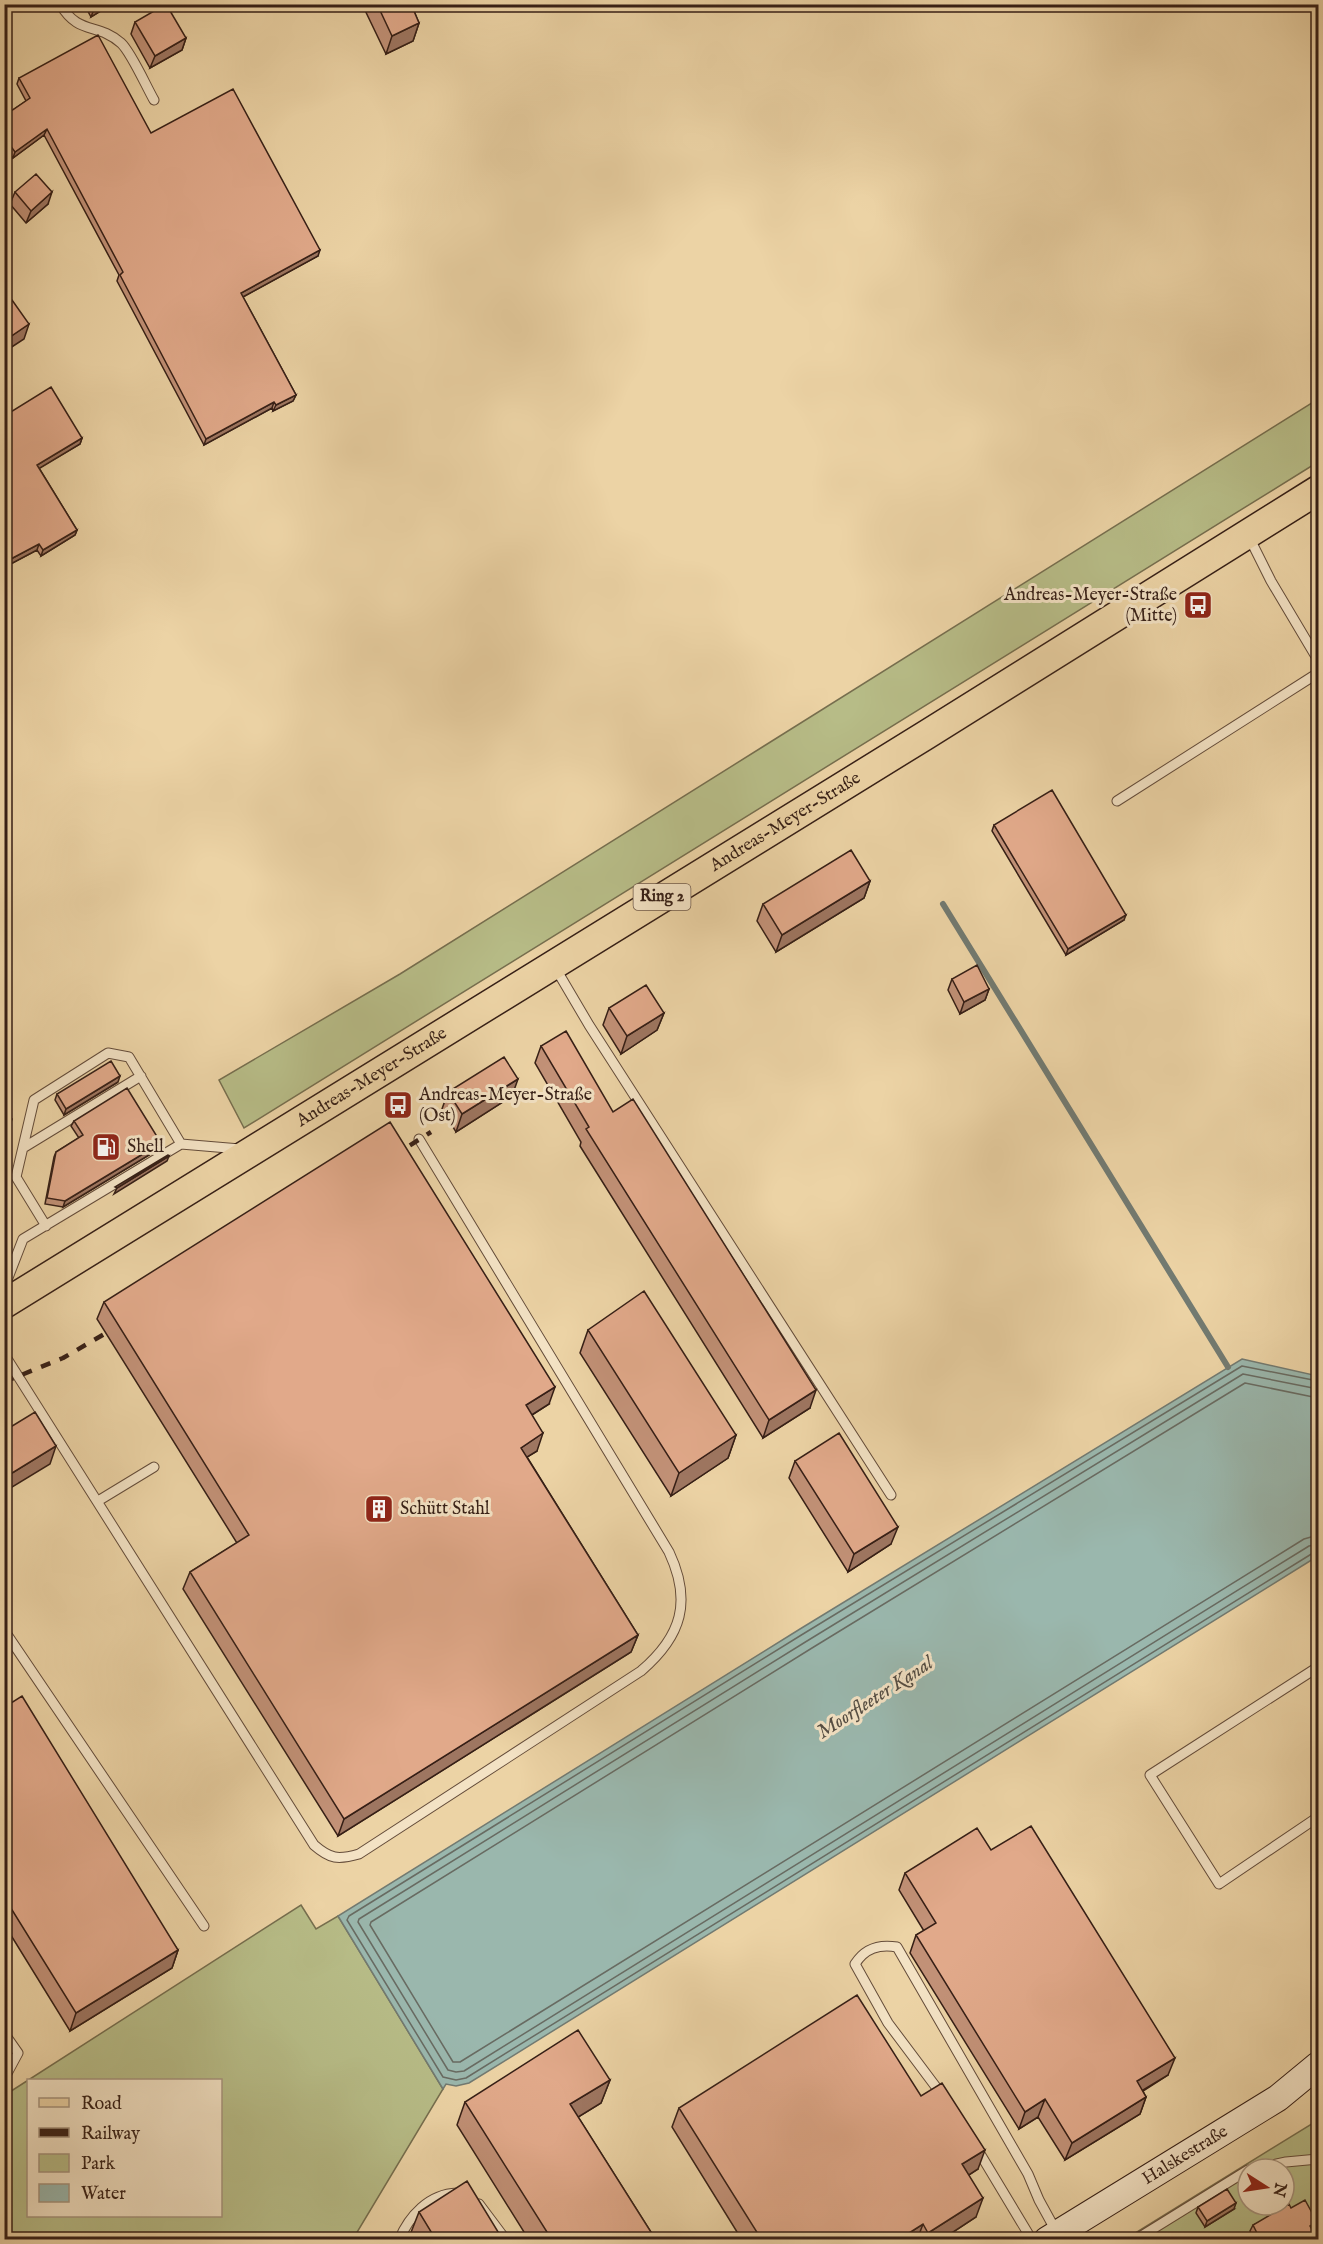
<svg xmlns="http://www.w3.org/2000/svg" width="1323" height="2244" viewBox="0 0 1323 2244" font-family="'IM FELL English',serif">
  <rect width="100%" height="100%" fill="#ecd3a5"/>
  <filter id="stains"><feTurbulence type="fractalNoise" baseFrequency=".00333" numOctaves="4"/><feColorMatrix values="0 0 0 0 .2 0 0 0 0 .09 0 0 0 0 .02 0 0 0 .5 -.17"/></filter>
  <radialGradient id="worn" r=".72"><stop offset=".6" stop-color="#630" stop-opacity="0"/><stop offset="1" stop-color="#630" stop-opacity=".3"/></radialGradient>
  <path fill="#b7bc87" stroke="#766e4e" stroke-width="1.5" fill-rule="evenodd" d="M1318,399V462L244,1128L219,1080L400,974Z
    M301,1905L316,1929L338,1916L443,2089L353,2239L5,2240V2095ZM28,2080H220V2216H28Z
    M1318,2120V2239L1124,2240ZM1248,2169H1284V2205H1248Z"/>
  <path fill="#9ab7ad" stroke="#727a71" stroke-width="1.5" d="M1242,1359L1318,1376V1556L469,2083L456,2086L446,2084L443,2089L338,1916L800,1629Z"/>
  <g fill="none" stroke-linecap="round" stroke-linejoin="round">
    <path stroke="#686b62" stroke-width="1.5" d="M1318,1381L1242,1366L803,1634L349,1916L347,1920L443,2077L456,2080L466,2078L1313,1553L1318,1552
      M1318,1389L1243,1374L807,1641L359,1919L358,1922L448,2070L456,2072L464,2071L1309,1546L1318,1544
      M1318,1398L1245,1383L812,1648L371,1922L370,1925L453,2062H460L1304,1539L1318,1535"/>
    <path stroke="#727a71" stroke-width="6" d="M943,904L1228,1367"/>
    <g stroke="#644c3a" stroke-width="11">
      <path id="lane" d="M60,4C79,36 97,22 121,43C131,52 146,86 154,100
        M1249,537L1271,581L1318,660
        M1117,801L1318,673
        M556,969L589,1025L891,1495
        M23,1148L141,1076
        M46,1226L16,1177L34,1100L108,1053L129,1057L181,1144
        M4,1288L23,1239L181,1144L240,1149
        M4,1354L314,1845C330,1859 338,1860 359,1854L641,1671C682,1636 692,1601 669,1552L419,1139
        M98,1501L154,1467
        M4,1630L204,1926
        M1318,1667L1150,1775L1219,1884L1318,1817
        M4,2033L18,2053L4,2079
        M942,2095L888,2023L855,1964C865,1948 879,1944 897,1947L1028,2174L1039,2200L1056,2231
        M976,2147L1032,2240
        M1252,2169L1286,2162L1318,2159
        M479,2204L506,2240
        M399,2240C409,2216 429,2194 457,2193
        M1135,2240L1248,2170"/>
    </g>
    <g stroke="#361f16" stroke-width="28">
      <g id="secondary">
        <path id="s1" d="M1047,2240L1278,2098L1318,2065"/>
      </g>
    </g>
    <g stroke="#361f16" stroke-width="31">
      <g id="primary">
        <path id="s2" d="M4,1304L926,735L1318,490"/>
      </g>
    </g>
    <use href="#lane" stroke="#f3e2c4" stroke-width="9"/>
    <use href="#secondary" stroke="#f3e2c4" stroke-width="26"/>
    <use href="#primary" stroke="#ecd3a5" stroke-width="28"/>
    <path stroke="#361f16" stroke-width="4.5" stroke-dasharray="10 10" stroke-linecap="butt" d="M393,1156L431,1132
      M4,1382L63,1358L120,1325"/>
  </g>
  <path fill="#c29177" stroke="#361f16" stroke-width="1.5" d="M84,4H112L91,17Z
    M362,4H411L419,23L413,41L386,54Z
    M135,22L186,38L182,50L150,68L131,34Z
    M19,78L151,133L318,256L243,297L296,395L293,401L273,411L272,408L204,445L117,281L119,275L44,135L13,158L4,146V116L26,101L17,84Z
    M15,192L48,204L26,223L10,204Z
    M4,412L6,415L82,438L80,444L39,468L77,530L75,535L41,556L37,550L5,567Z
    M994,825L1124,920L1066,955L992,831Z
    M870,881L864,898L776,952L757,921L763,904Z
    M952,979L989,989L985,1000L960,1014L948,990Z
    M609,1008L664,1013L657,1030L621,1054L603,1025Z
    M541,1046L613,1112L810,1408L763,1438L580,1146L581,1142L535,1063Z
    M118,1082L64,1115L55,1100L57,1094Z
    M448,1092L512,1096L456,1132L442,1109Z
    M74,1121L159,1149L63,1207L45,1204L54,1157L56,1152L79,1138L71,1126Z
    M104,1302L549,1404L532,1415L537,1451L527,1457L638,1635L631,1652L338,1836L183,1589L190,1572L237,1543L97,1319Z
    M588,1330L736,1435L728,1458L671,1496L580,1353Z
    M795,1461L891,1544L848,1572L789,1478Z
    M4,1699L178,1950L172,1968L70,2031L4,1924Z
    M991,1850L1168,2075L1143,2091L1146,2097L1140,2114L1065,2160L1038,2117L1019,2129L910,1953L916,1935L924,1931L899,1890L905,1873Z
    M610,2080L601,2103L578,2117L656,2240H529L457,2125L465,2102Z
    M921,2096L978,2169L969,2175L976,2217L941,2240H742L672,2127L679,2108Z
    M1198,2207L1234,2209L1205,2227L1196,2213Z
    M1291,2208L1317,2222L1315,2227L1312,2229L1318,2240H1255L1250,2231L1253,2225Z
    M419,2212L503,2240H413L410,2235Z"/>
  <path fill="#9e7661" stroke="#361f16" stroke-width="1.5" d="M96,4H112L91,17Z
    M419,23L413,41L386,54L392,36Z
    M186,38L182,50L150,68L155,56Z
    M47,129L44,135L13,158L15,152Z
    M52,192L48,204L26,223L31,211Z
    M320,250L318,256L239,299L241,293Z
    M29,324L24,339L4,352V341Z
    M296,395L293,401L273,411L276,405Z
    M274,402L272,408L204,445L206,439Z
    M82,438L80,444L35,471L37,465Z
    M77,530L75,535L41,556L43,550Z
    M39,544L37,550L5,567L7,561Z
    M870,881L864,898L776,952L782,935Z
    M1126,915L1124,920L1066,955L1068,949Z
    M989,989L985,1000L960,1014L964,1002Z
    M664,1013L657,1030L621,1054L627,1036Z
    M120,1076L118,1082L64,1115L66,1109Z
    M518,1079L512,1096L456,1132L462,1114Z
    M161,1143L159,1149L63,1207L65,1201Z
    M169,1156L167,1161L114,1194L117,1188Z
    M555,1387L549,1404L519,1423L526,1405Z
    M816,1390L810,1408L763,1438L769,1420Z
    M543,1433L537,1451L514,1465L521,1448Z
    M736,1435L728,1458L671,1496L679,1473Z
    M56,1446L50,1464L4,1492V1478Z
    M898,1527L891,1544L848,1572L854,1554Z
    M638,1635L631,1652L338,1836L344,1819Z
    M178,1950L172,1968L70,2031L76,2013Z
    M1175,2058L1168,2075L1130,2098L1137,2081Z
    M610,2080L601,2103L562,2127L570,2104Z
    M1146,2097L1140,2114L1065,2160L1072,2143Z
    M1045,2099L1038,2117L1019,2129L1025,2112Z
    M985,2150L978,2169L955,2184L962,2164Z
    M983,2198L976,2217L941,2240H926L928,2233Z
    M1236,2203L1234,2209L1205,2227L1207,2221Z
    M1317,2222L1315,2227L1308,2232L1310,2226Z
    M923,2224L917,2240H898Z
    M855,2234L853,2240H847Z"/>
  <path fill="#e1a98a" stroke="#361f16" stroke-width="1.5" d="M166,4L186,38L155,56L135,22Z
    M377,4H411L419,23L392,36Z
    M98,35L151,133L233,89L320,250L241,293L296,395L276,405L274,402L206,439L120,275L123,272L47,129L15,152L4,137V116L30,98L19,78Z
    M36,174L52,192L31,211L15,192Z
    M12,300L29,324L4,341V305Z
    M51,387L82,438L37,465L77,530L43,550L39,544L7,561L4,557V412L6,415Z
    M1052,790L1126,915L1068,949L994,825Z
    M851,850L870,881L782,935L763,904Z
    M977,965L989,989L964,1002L952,979Z
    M646,985L664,1013L627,1036L609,1008Z
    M566,1031L613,1112L633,1099L816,1390L769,1420L586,1129L589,1127L541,1046Z
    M504,1057L518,1079L462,1114L448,1092Z
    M111,1061L120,1076L66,1109L57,1094Z
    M127,1088L161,1143L65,1201L47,1198L56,1152L83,1135L74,1121Z
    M4,1117L12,1119L4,1147Z
    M390,1122L555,1387L526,1405L543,1433L521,1448L638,1635L344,1819L190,1572L249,1535L104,1302Z
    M168,1155L169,1156L117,1188L115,1187Z
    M644,1291L736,1435L679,1473L588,1330Z
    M35,1412L56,1446L4,1478V1431Z
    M839,1433L898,1527L854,1554L795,1461Z
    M22,1696L178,1950L76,2013L4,1897V1699L8,1705Z
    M1031,1826L1175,2058L1137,2081L1146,2097L1072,2143L1045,2099L1025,2112L916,1935L936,1923L905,1873L977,1828L991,1850Z
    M857,1995L921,2096L942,2083L985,2150L962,2164L983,2198L928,2233L923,2224L898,2240H858L855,2234L847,2240H756L760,2237L679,2108Z
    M578,2030L610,2080L570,2104L656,2240H552L465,2102Z
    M467,2181L503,2240H436L419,2212Z
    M1227,2189L1236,2203L1207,2221L1198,2207Z
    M1305,2200L1317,2222L1310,2226L1318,2240H1258L1256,2237L1258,2235L1253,2225L1289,2204L1291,2208Z"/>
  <defs>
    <g id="bus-square" transform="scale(1.5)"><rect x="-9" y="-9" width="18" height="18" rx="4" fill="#8f2418" stroke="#f3e2c4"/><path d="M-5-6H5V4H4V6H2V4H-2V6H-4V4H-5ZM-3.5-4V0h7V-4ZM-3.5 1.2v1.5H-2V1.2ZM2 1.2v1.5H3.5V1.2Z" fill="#fff"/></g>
    <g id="fuel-square" transform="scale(1.5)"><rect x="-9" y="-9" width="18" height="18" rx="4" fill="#8f2418" stroke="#f3e2c4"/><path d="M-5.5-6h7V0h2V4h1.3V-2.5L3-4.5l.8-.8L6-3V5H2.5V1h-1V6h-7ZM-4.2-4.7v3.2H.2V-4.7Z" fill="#fff"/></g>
    <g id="building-square" transform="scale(1.5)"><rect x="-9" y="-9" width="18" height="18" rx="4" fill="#8f2418" stroke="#f3e2c4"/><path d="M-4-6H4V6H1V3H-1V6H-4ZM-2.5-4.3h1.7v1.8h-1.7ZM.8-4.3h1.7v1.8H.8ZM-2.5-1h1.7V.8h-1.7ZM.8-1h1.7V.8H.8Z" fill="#fff"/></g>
  </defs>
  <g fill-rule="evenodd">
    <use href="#bus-square" x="1198" y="605"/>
    <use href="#bus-square" x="398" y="1105"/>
    <use href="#fuel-square" x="106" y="1147"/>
    <use href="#building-square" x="379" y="1509"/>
  </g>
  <g text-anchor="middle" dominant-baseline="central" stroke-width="6" stroke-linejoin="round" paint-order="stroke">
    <rect fill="#f3e2c4" stroke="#6f5a4a" stroke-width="1.5" x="633.5" y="884" width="57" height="26" rx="4.5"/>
    <g font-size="16" font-weight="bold" fill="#361f16">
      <text x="662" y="897">Ring 2</text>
    </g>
    <g font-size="18" fill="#361f16" stroke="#f3e2c4" text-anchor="start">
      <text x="1177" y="595" text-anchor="end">Andreas-Meyer-Straße<tspan x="1177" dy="21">(Mitte)</tspan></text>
      <text x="419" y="1095">Andreas-Meyer-Straße<tspan x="419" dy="21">(Ost)</tspan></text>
      <text x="127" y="1147">Shell</text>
      <text x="400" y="1509">Schütt Stahl</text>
    </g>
    <g font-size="18" fill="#361f16" stroke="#f3e2c4">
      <text stroke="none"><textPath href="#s2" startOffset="918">Andreas-Meyer-Straße</textPath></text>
      <text stroke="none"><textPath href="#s2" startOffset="432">Andreas-Meyer-Straße</textPath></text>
      <text stroke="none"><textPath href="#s1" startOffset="162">Halskestraße</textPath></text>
    </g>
    <g font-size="20" font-style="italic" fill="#544d43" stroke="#f3e2c4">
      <text transform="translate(875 1698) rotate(-33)">Moorfleeter Kanal</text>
    </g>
  </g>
  <rect width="1323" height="2244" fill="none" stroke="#ecd3a5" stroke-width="24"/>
  <rect x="6" y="6" width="1311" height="2232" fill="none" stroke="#361f16" stroke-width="3"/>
  <rect x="12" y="12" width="1299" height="2220" fill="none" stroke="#361f16" stroke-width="1.5"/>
  <rect x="27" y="2079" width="195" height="138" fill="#f3e2c4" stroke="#a7947e" stroke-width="1.5"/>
  <rect x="39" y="2098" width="30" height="9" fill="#ecd3a5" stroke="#a7947e" stroke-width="1.5"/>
  <text x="81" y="2109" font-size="18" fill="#361f16">Road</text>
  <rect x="39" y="2128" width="30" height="9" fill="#361f16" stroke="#a7947e" stroke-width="1.5"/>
  <text x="81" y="2139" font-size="18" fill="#361f16">Railway</text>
  <rect x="39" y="2154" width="30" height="18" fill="#b7bc87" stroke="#a7947e" stroke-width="1.5"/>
  <text x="81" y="2169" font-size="18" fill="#361f16">Park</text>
  <rect x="39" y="2184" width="30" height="18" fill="#9ab7ad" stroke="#a7947e" stroke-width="1.5"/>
  <text x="81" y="2199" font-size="18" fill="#361f16">Water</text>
  <g transform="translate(1266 2187) rotate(102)"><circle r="28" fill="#f3e2c4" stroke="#a7947e" stroke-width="1.5"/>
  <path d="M0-4.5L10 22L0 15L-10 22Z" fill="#8f2418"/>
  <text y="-9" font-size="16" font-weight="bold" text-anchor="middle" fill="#361f16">N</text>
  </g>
  <rect width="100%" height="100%" filter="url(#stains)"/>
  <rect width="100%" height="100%" fill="url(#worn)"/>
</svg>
